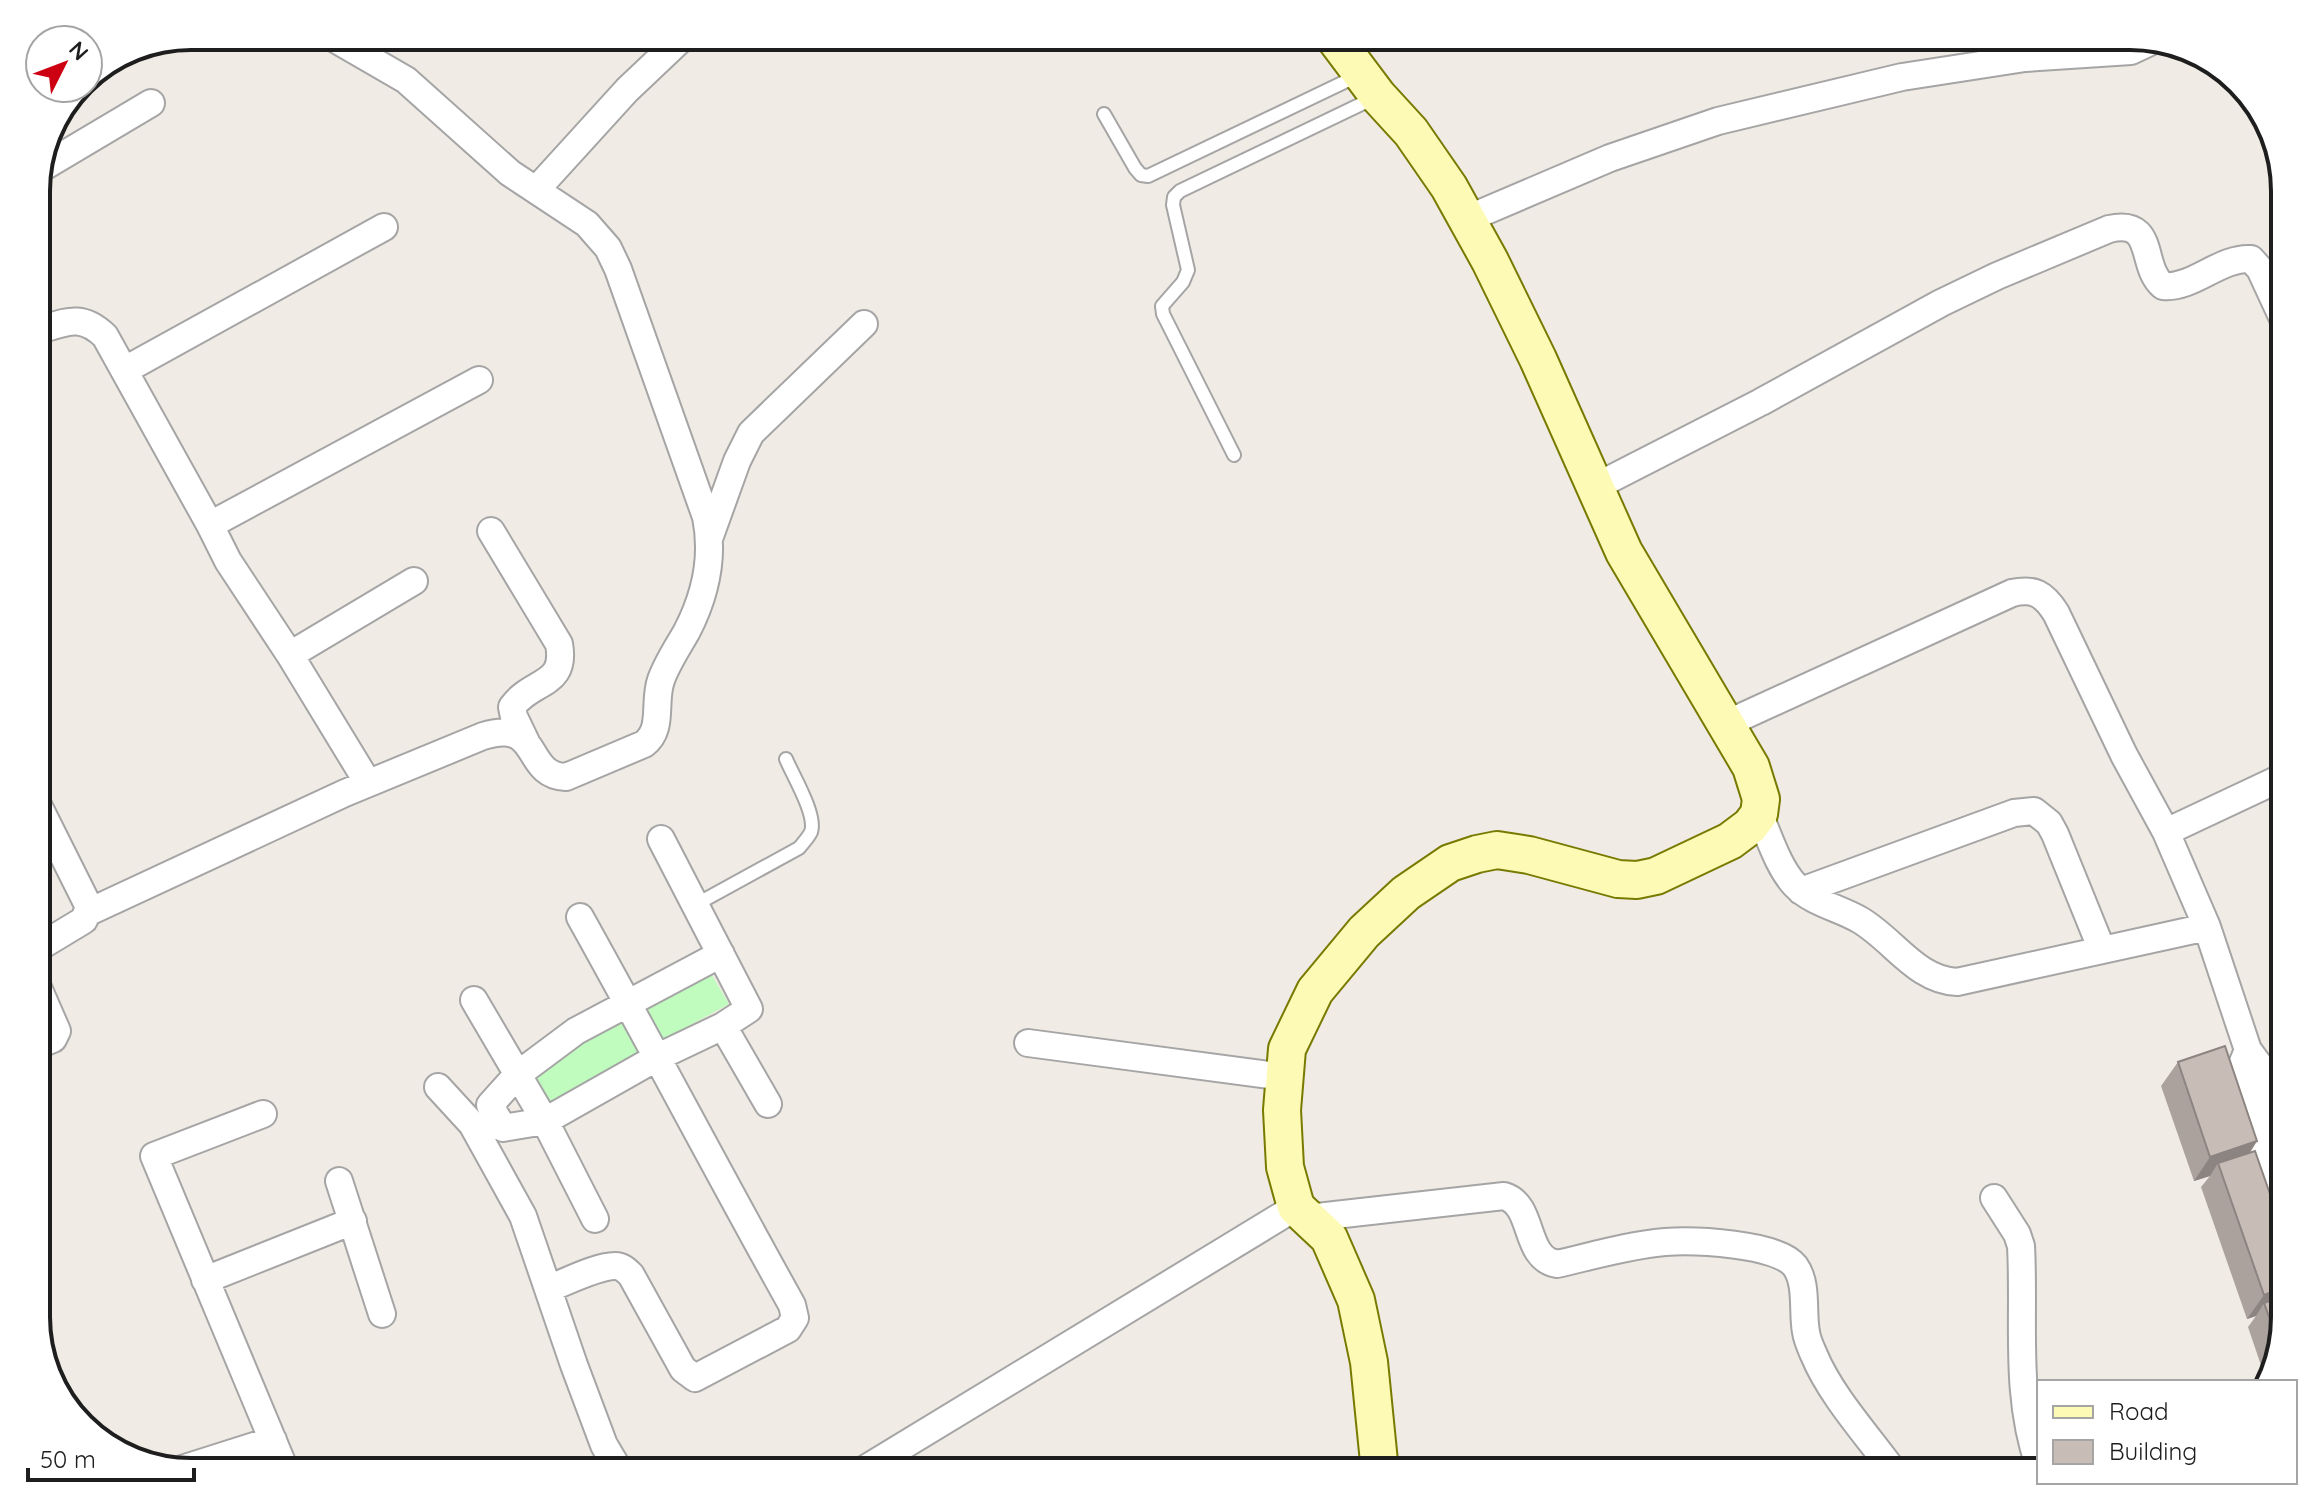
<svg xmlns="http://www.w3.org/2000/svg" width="2321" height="1508" viewBox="0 0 2321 1508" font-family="Quicksand,sans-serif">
  <rect width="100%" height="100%" fill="#f0ebe4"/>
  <path fill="#bffcbe" d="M710,972L729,1004L661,1041L645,1009Z
    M623,1017L642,1057L551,1108L533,1079L574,1045Z"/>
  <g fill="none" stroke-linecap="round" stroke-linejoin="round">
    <g stroke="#a5a5a5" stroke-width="16">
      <path id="lane" d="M1104,114L1135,168L1141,175L1148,176L1359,75
        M1234,455L1163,314L1162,306L1183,282L1188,270L1173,205L1174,197L1180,191L1376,97
        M695,905L799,848C803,843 808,838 811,832C817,815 793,776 786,759"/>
    </g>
    <g stroke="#a5a5a5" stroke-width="30">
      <path id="street" d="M40,169L151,103
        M536,190L627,90L684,36
        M1467,219L1610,158L1718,121L1902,77L2025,58L2131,51L2150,42
        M36,331C65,323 80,312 105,336L210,525L228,561L290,655L368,783
        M125,370L384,227
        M1595,487L1761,402L1941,303L1997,276L2109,229C2157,218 2139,266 2163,286C2193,289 2220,257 2251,259L2260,269L2285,323
        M210,525L479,380
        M491,531L559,644C567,687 532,679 512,707L514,717L526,742
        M710,536L737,461L751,433L864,324
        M290,655L414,581
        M1726,724L2012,593C2034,588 2044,594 2056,613L2124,755L2166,832L2207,927L2248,1050L2262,1069L2285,1168
        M36,801L89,907L84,920L36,949
        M1759,814C1769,836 1778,867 1795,885C1812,903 1840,908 1860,920C1894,940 1916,980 1957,982L2207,927
        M2166,832L2285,776
        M1801,891L2014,813L2034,811L2049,823L2055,834L2102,950
        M89,912L345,793L483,736C543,718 522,775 566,777L644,744C664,729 653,702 661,680C667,663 678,647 687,631C705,596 714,556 706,517L618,269L608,248L587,224L510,173L406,80L330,36
        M36,983L57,1031L53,1039L36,1046
        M474,1000L545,1121L503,1128L490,1105L517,1075L576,1031L721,954
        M723,1026L768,1104
        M1028,1043L1284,1077
        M2248,1050L2238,1074L2263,1186
        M438,1087L472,1124L523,1216L574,1365L604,1445L620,1472
        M263,1114L154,1156L286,1472
        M339,1181L382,1314
        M1994,1198L2017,1234L2021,1246C2025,1320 2014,1393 2039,1465
        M1308,1218L1504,1196C1535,1205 1523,1258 1557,1264C1592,1256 1629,1245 1665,1242C1693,1240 1777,1243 1795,1266C1808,1284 1802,1312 1806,1332C1807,1340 1811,1348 1814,1355C1831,1396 1868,1436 1894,1472
        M595,1219L545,1121L658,1057L723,1026L749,1009L661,839
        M205,1280L353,1221
        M548,1289C566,1282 597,1266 615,1266C622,1266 626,1270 631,1275L683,1369L695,1378L788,1329L795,1318L792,1305C720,1176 652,1046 580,917
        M182,1469L273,1440
        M860,1472L1296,1207"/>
    </g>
    <g stroke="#787a00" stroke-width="40">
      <path id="secondary" d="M1333,36L1378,96L1411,132L1449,187L1490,261L1538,359L1624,552L1751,767L1761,799L1759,814L1750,826L1730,841L1656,876L1637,880L1618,879L1529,855L1497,850L1477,854L1450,863L1406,893L1364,932L1315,991L1287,1049L1282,1110L1285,1167L1296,1207L1329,1238L1356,1300L1369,1362L1380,1472"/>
    </g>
    <use href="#lane" stroke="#fff" stroke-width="12"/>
    <use href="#street" stroke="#fff" stroke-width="26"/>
    <use href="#secondary" stroke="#fdfab5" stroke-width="36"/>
  </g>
  <path fill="#aca29d" d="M2178,1062L2257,1141L2250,1153L2285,1318L2266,1380L2248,1327L2256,1316L2247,1319L2201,1187L2210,1176L2194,1181L2161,1086Z"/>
  <path fill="#8c8480" d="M2257,1141L2241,1165L2218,1163L2210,1176L2194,1181L2210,1157Z
    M2285,1287V1304L2264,1303L2256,1316L2247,1319L2264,1295Z"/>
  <path fill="#c8bcb7" stroke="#8c8480" stroke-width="2" d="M2225,1046L2257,1141L2210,1157L2178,1062Z
    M2255,1151L2285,1237V1287L2264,1295L2218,1163Z
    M2285,1296V1318L2278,1341L2264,1303Z"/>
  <path d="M0 0H2321V1508H0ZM191 50H2130A141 141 0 0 1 2271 191V1317A141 141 0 0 1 2130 1458H191A141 141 0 0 1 50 1317V191A141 141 0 0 1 191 50Z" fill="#fff" fill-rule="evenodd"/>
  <path fill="none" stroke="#1e1e1e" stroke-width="4" d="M191 50H2130A141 141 0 0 1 2271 191V1317A141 141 0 0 1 2130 1458H191A141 141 0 0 1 50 1317V191A141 141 0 0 1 191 50Z"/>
  <rect x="2037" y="1380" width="260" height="104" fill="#ffffff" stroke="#a5a5a5" stroke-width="2"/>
  <rect x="2053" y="1406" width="40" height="12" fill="#fdfab5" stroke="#a5a5a5" stroke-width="2"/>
  <text x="2109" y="1420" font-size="24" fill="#1e1e1e">Road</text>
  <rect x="2053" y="1440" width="40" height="24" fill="#c8bcb7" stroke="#a5a5a5" stroke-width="2"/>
  <text x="2109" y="1460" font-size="24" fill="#1e1e1e">Building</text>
  <g transform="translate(64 64) rotate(48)"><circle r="38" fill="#ffffff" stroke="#a5a5a5" stroke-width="2"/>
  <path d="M0-6L14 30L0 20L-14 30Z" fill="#cc0012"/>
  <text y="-12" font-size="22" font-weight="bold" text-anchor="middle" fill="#1e1e1e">N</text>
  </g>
  <path d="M28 1468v12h166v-12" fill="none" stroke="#1e1e1e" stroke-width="4"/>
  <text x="40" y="1468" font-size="24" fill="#1e1e1e" stroke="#ffffff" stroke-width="6" paint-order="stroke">50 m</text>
</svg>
